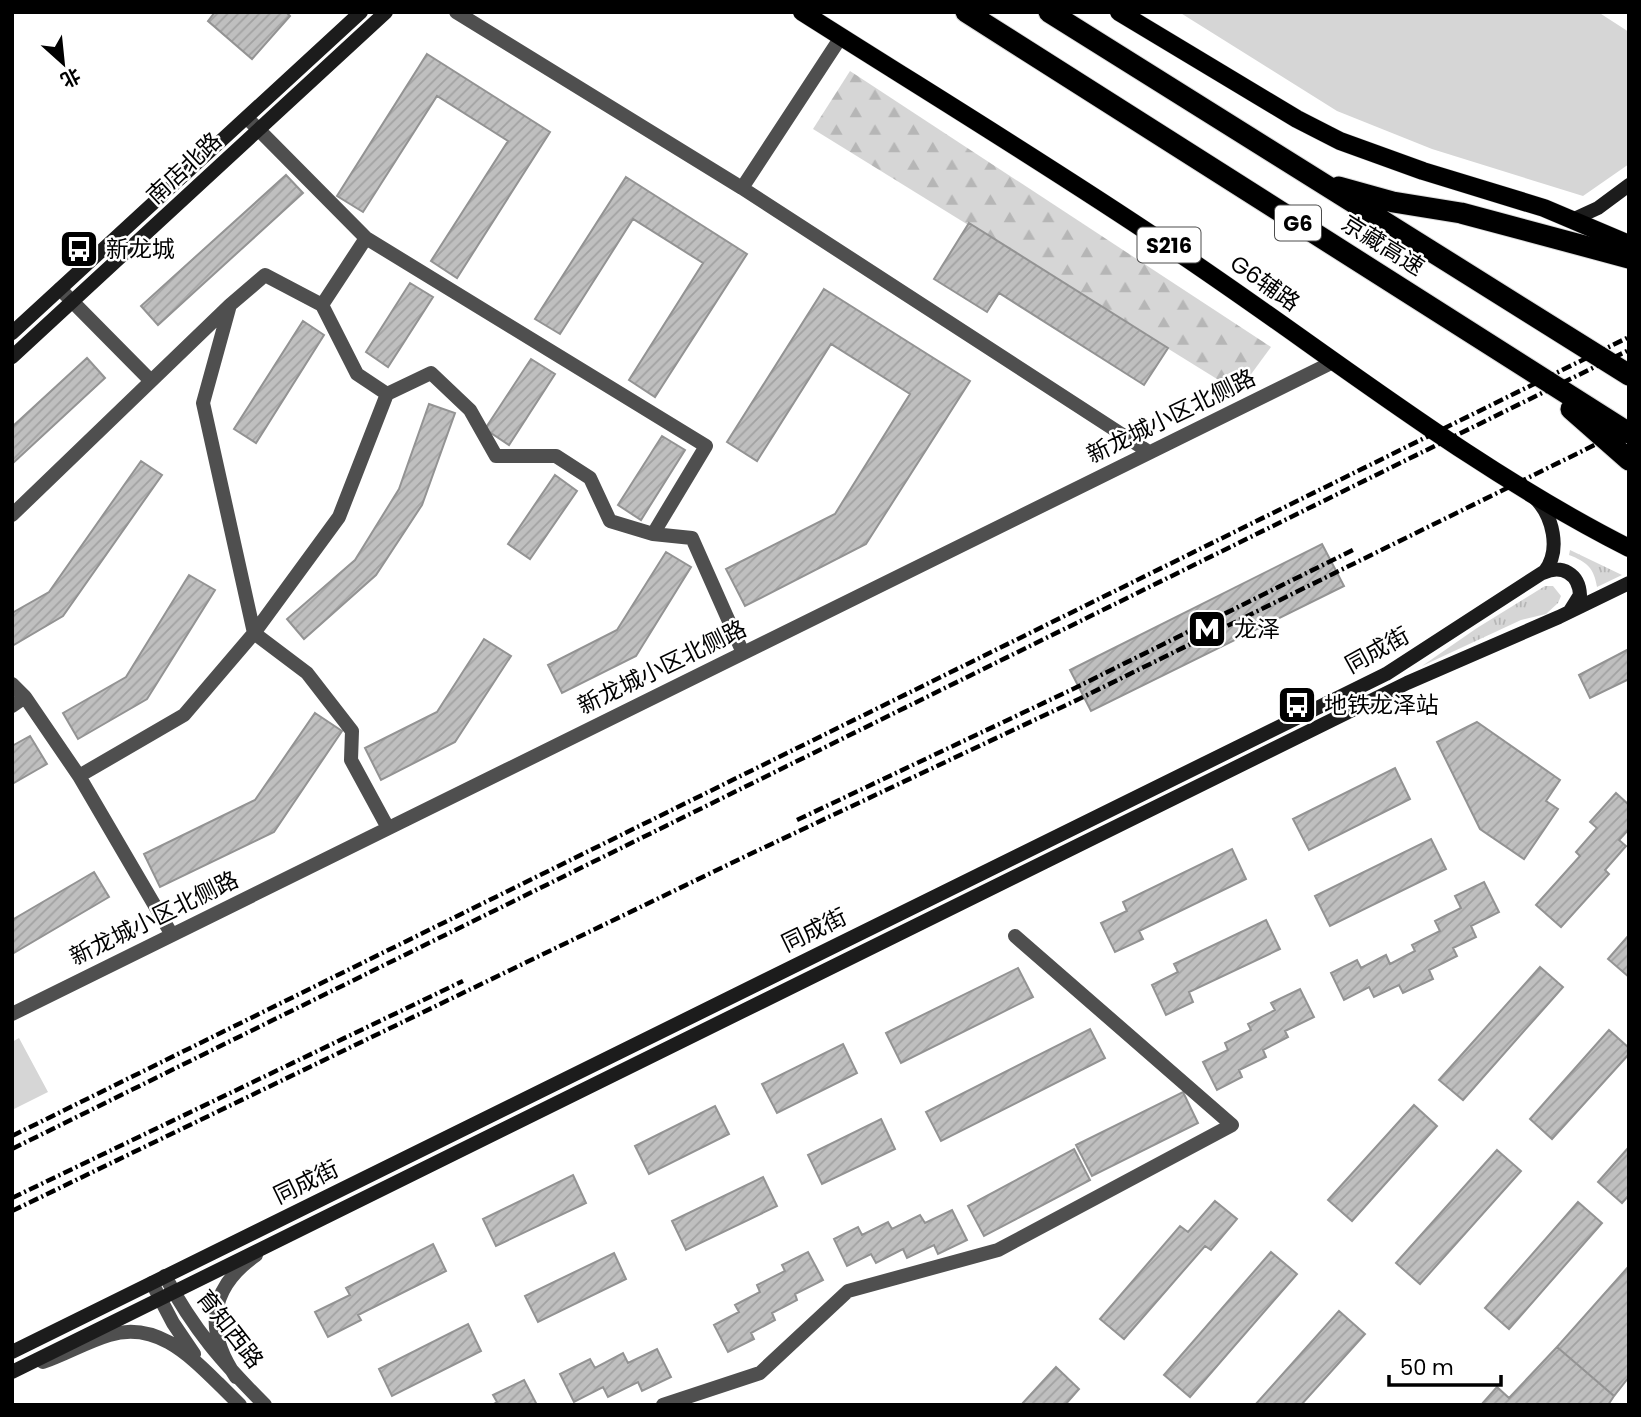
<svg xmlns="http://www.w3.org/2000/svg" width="1641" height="1417" viewBox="0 0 1641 1417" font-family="Poppins,'Noto Sans SC',sans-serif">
  <defs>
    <pattern id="grass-tufts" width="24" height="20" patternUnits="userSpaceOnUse" patternTransform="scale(1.75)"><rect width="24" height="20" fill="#d6d6d6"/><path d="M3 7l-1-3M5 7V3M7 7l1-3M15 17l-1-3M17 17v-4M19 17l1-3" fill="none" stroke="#b6b6b6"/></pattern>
    <pattern id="forest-firs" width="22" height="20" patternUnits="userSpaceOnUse" patternTransform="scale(1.75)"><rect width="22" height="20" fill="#d6d6d6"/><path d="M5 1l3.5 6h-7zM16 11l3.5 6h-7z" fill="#b6b6b6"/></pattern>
    <pattern id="building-hatch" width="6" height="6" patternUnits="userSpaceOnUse" patternTransform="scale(1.75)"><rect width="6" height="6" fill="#bfbfbf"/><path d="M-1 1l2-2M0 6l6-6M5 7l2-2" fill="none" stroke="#a2a2a2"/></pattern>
  </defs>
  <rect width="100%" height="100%" fill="#fff"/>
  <path fill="url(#grass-tufts)" d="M1570,550L1622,575L1597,587C1594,568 1587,562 1569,555Z
    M1545,586H1553L1561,596L1558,603L1546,614L1521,620L1422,666L1477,628Z"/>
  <path fill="url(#forest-firs)" d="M850,71L1271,347L1238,392L813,129Z"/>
  <path fill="#d6d6d6" d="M1179,12H1598L1629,32V164L1583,196L1432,149L1337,111Z
    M19,1038L48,1092L12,1110V1042Z"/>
  <path fill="url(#building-hatch)" stroke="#939393" stroke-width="2" d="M215,12H286L290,16L252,59L208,21Z
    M427,54L550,132L457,278L431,261L508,141L437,96L363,212L337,196Z
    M286,175L303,193L158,325L141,306Z
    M626,177L747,254L655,397L629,380L703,263L633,219L560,334L535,319Z
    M969,223L1168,348L1144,385L999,293L987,312L934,279Z
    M410,283L433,297L388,367L366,352Z
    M824,289L970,381L866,544L745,606L726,569L835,514L910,394L831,344L757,461L727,442Z
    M303,321L324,335L256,443L234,429Z
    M87,358L105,378L12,464V427Z
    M531,359L555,374L509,445L485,429Z
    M429,404L455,413L422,505L376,575L304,639L287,619L355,560L399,489Z
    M662,436L685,450L641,520L618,505Z
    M141,461L162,475L63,616L12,646V613L49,592Z
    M555,475L577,491L530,559L508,544Z
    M1322,544L1344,586L1091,711L1070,670Z
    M666,552L691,567L636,656L562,693L548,665L617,630Z
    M189,575L215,590L147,699L78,739L63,713L126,677Z
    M484,639L511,656L455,742L381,780L365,748L437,712Z
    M1629,649V679L1590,698L1579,675Z
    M315,713L342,731L274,832L160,887L144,854L255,800Z
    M1477,722L1560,780L1546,801L1558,809L1524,859L1480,829L1437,742Z
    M30,736L47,764L12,784V746Z
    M1395,768L1410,799L1309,850L1293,819Z
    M1616,793L1629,805V829L1619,840L1626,846L1605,870L1609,874L1561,927L1536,905L1580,856L1576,852L1597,828L1590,822Z
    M1431,839L1446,869L1330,926L1315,896Z
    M1232,849L1246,879L1139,931L1143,939L1115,952L1101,923L1127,911L1123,902Z
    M94,872L109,897L12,954V920Z
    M1484,882L1499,912L1471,926L1476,937L1453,948L1457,956L1429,970L1433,979L1403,993L1399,985L1374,997L1369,987L1344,1000L1331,973L1357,960L1361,968L1386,955L1390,964L1415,951L1412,945L1440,931L1435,921L1461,908L1455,896Z
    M1266,920L1280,949L1189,992L1193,1002L1166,1015L1152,985L1178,972L1174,964Z
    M1629,935V977L1608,959Z
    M1540,967L1563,987L1463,1100L1439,1080Z
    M1018,968L1033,997L901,1063L886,1033Z
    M1300,989L1314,1017L1285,1031L1288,1037L1263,1050L1266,1057L1239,1070L1242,1077L1217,1090L1203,1062L1228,1050L1225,1043L1251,1030L1248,1024L1275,1010L1271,1003Z
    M1090,1029L1105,1058L941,1141L926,1112Z
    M1609,1030L1629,1048V1054L1552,1139L1530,1119Z
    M843,1044L857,1073L777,1113L762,1084Z
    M1183,1092L1198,1123L1092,1176L1076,1145Z
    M1414,1105L1437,1126L1352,1221L1328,1200Z
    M715,1106L729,1134L649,1174L635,1146Z
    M881,1119L895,1149L822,1184L808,1155Z
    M1629,1147V1195L1622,1203L1598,1182Z
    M1074,1149L1090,1180L984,1236L968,1206Z
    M1497,1150L1521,1171L1420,1284L1396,1263Z
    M573,1175L586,1203L496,1246L483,1219Z
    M763,1177L777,1206L686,1250L672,1221Z
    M1215,1201L1237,1219L1211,1250L1205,1246L1124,1339L1100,1319L1180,1226L1188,1232Z
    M1578,1202L1602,1223L1509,1329L1485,1308Z
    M952,1210L967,1240L938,1254L934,1245L907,1258L903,1249L876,1263L871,1254L847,1266L834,1239L858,1227L862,1235L888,1222L892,1229L920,1215L925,1223Z
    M433,1244L446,1271L358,1315L361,1320L328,1337L315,1312L350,1295L346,1288Z
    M808,1252L823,1280L795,1294L797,1300L772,1313L775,1320L751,1333L754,1339L728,1352L714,1325L739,1312L735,1305L760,1292L757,1285L785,1271L782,1265Z
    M1271,1252L1297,1274L1190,1397L1164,1375Z
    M614,1253L626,1279L538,1322L525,1296Z
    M1629,1266V1377L1614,1396L1557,1347Z
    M1339,1311L1365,1334L1301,1405H1255Z
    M468,1324L481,1351L392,1396L379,1369Z
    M1557,1347L1614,1396L1608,1405H1481L1497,1387L1509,1398Z
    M657,1349L671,1377L642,1391L638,1382L608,1397L603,1387L574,1402L560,1374L590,1359L595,1368L623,1353L628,1363Z
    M1056,1367L1079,1389L1065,1405H1021Z
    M524,1380L537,1405H492L497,1402L493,1395Z"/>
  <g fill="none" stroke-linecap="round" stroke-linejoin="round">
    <g stroke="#dbdbdb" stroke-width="19">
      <path id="primary" d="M802,12C923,89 1045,163 1164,243C1318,345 1463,464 1629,548
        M1119,12L1297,119L1340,141L1423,171L1544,208L1629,244"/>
    </g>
    <g stroke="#dbdbdb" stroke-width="23">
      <path id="motorway" d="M966,12L1629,433
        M1049,12L1629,375
        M1339,187L1393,202L1461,213L1629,258
        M1571,409L1629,460"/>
    </g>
    <path stroke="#4f4f4f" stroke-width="14" d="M456,12L742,188L1149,452
      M247,118L366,238
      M742,188L841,37
      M60,289L151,381
      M387,394L339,517L254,633L307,673L352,731L351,760L388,828
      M12,515L230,305L265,275L322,305L357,374L387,394L431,373L470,410L496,456H556L590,478L610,521L653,534L706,446L366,238L322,305
      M653,534L692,538L743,653
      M12,684L25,697
      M12,706L25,697L79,776L172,935
      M79,776L184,715L254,633L203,403L230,305
      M12,1014L1333,362
      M663,1405L760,1373L848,1291L998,1250L1232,1125L1015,936"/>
    <path stroke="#4f4f4f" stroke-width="14" d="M165,1276C194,1330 222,1362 265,1405
      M152,1283L173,1323L194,1354
      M43,1362C66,1354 86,1342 109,1335C158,1320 192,1358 224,1389
      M236,1377C204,1330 209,1288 256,1255
      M218,1383L240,1405"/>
    <path stroke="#1c1c1c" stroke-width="14" d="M1574,219L1598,208L1629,185
      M12,333L361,12
      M12,357L386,12
      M1543,573C1562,564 1579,574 1580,595L1570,611
      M12,1352L1386,674L1545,571C1561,550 1553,516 1535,498
      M12,1372L1407,683L1559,617L1629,583"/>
    <use href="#primary" stroke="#000" stroke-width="18"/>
    <use href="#motorway" stroke="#000" stroke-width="21"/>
    <path stroke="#000" stroke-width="4.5" stroke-dasharray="10 3.5 2 3.5" stroke-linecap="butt" d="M797,820L1073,689L1355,549
      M12,1136L1629,337
      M12,1149L1629,350
      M12,1198L463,981
      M12,1211L744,857L1079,699L1629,428"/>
  </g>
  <defs>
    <g id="bus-square" transform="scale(2.0125)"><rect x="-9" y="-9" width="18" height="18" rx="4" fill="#000" stroke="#fff"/><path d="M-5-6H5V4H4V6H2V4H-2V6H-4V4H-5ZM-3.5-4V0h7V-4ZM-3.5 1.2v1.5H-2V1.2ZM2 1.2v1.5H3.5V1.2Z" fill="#fff"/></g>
    <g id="metro-square" transform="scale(2.0125)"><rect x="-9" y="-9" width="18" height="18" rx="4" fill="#000" stroke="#fff"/><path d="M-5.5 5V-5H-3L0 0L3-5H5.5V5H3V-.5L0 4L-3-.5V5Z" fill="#fff"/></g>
  </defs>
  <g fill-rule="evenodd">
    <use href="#bus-square" x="79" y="249"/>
    <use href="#metro-square" x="1207" y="629"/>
    <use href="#bus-square" x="1297" y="705"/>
  </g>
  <g text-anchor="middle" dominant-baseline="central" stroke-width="5" stroke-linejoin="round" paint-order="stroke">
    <g fill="#fff" stroke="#4c4c4c" stroke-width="2">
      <rect x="1275" y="205.5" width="46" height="35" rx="5"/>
      <rect x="1137.5" y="227.5" width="63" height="35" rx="5"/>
    </g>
    <g font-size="21" font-weight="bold" fill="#000">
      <text x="1298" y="223">G6</text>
      <text x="1169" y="245">S216</text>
    </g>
    <g font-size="23" fill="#000" stroke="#fff">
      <text transform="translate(184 168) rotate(-43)">南店北路</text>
      <text transform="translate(1383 245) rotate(32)">京藏高速</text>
      <text transform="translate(1265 283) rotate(35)">G6辅路</text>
      <text transform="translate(1171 416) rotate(-26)">新龙城小区北侧路</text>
      <text transform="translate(1377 650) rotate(-29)">同成街</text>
      <text transform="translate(662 667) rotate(-26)">新龙城小区北侧路</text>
      <text transform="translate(154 918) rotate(-26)">新龙城小区北侧路</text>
      <text transform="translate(814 930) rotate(-26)">同成街</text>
      <text transform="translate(306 1182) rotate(-26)">同成街</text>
      <text transform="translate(230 1329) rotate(52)">育知西路</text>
    </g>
    <g font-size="23" fill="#000" stroke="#fff" text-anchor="start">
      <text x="106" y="249">新龙城</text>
      <text x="1234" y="629">龙泽</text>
      <text x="1324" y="705">地铁龙泽站</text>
    </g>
  </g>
  <rect width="1641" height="1417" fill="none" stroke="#000000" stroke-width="28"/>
  <g transform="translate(63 63) rotate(153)" stroke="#ffffff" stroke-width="5" paint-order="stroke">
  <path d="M0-5L12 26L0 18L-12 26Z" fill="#000000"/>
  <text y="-10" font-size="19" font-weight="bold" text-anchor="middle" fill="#000000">北</text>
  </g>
  <path d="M1389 1375v10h112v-10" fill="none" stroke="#000000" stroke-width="3.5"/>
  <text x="1400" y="1375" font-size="21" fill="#000000" stroke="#ffffff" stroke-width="5" paint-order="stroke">50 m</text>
</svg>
